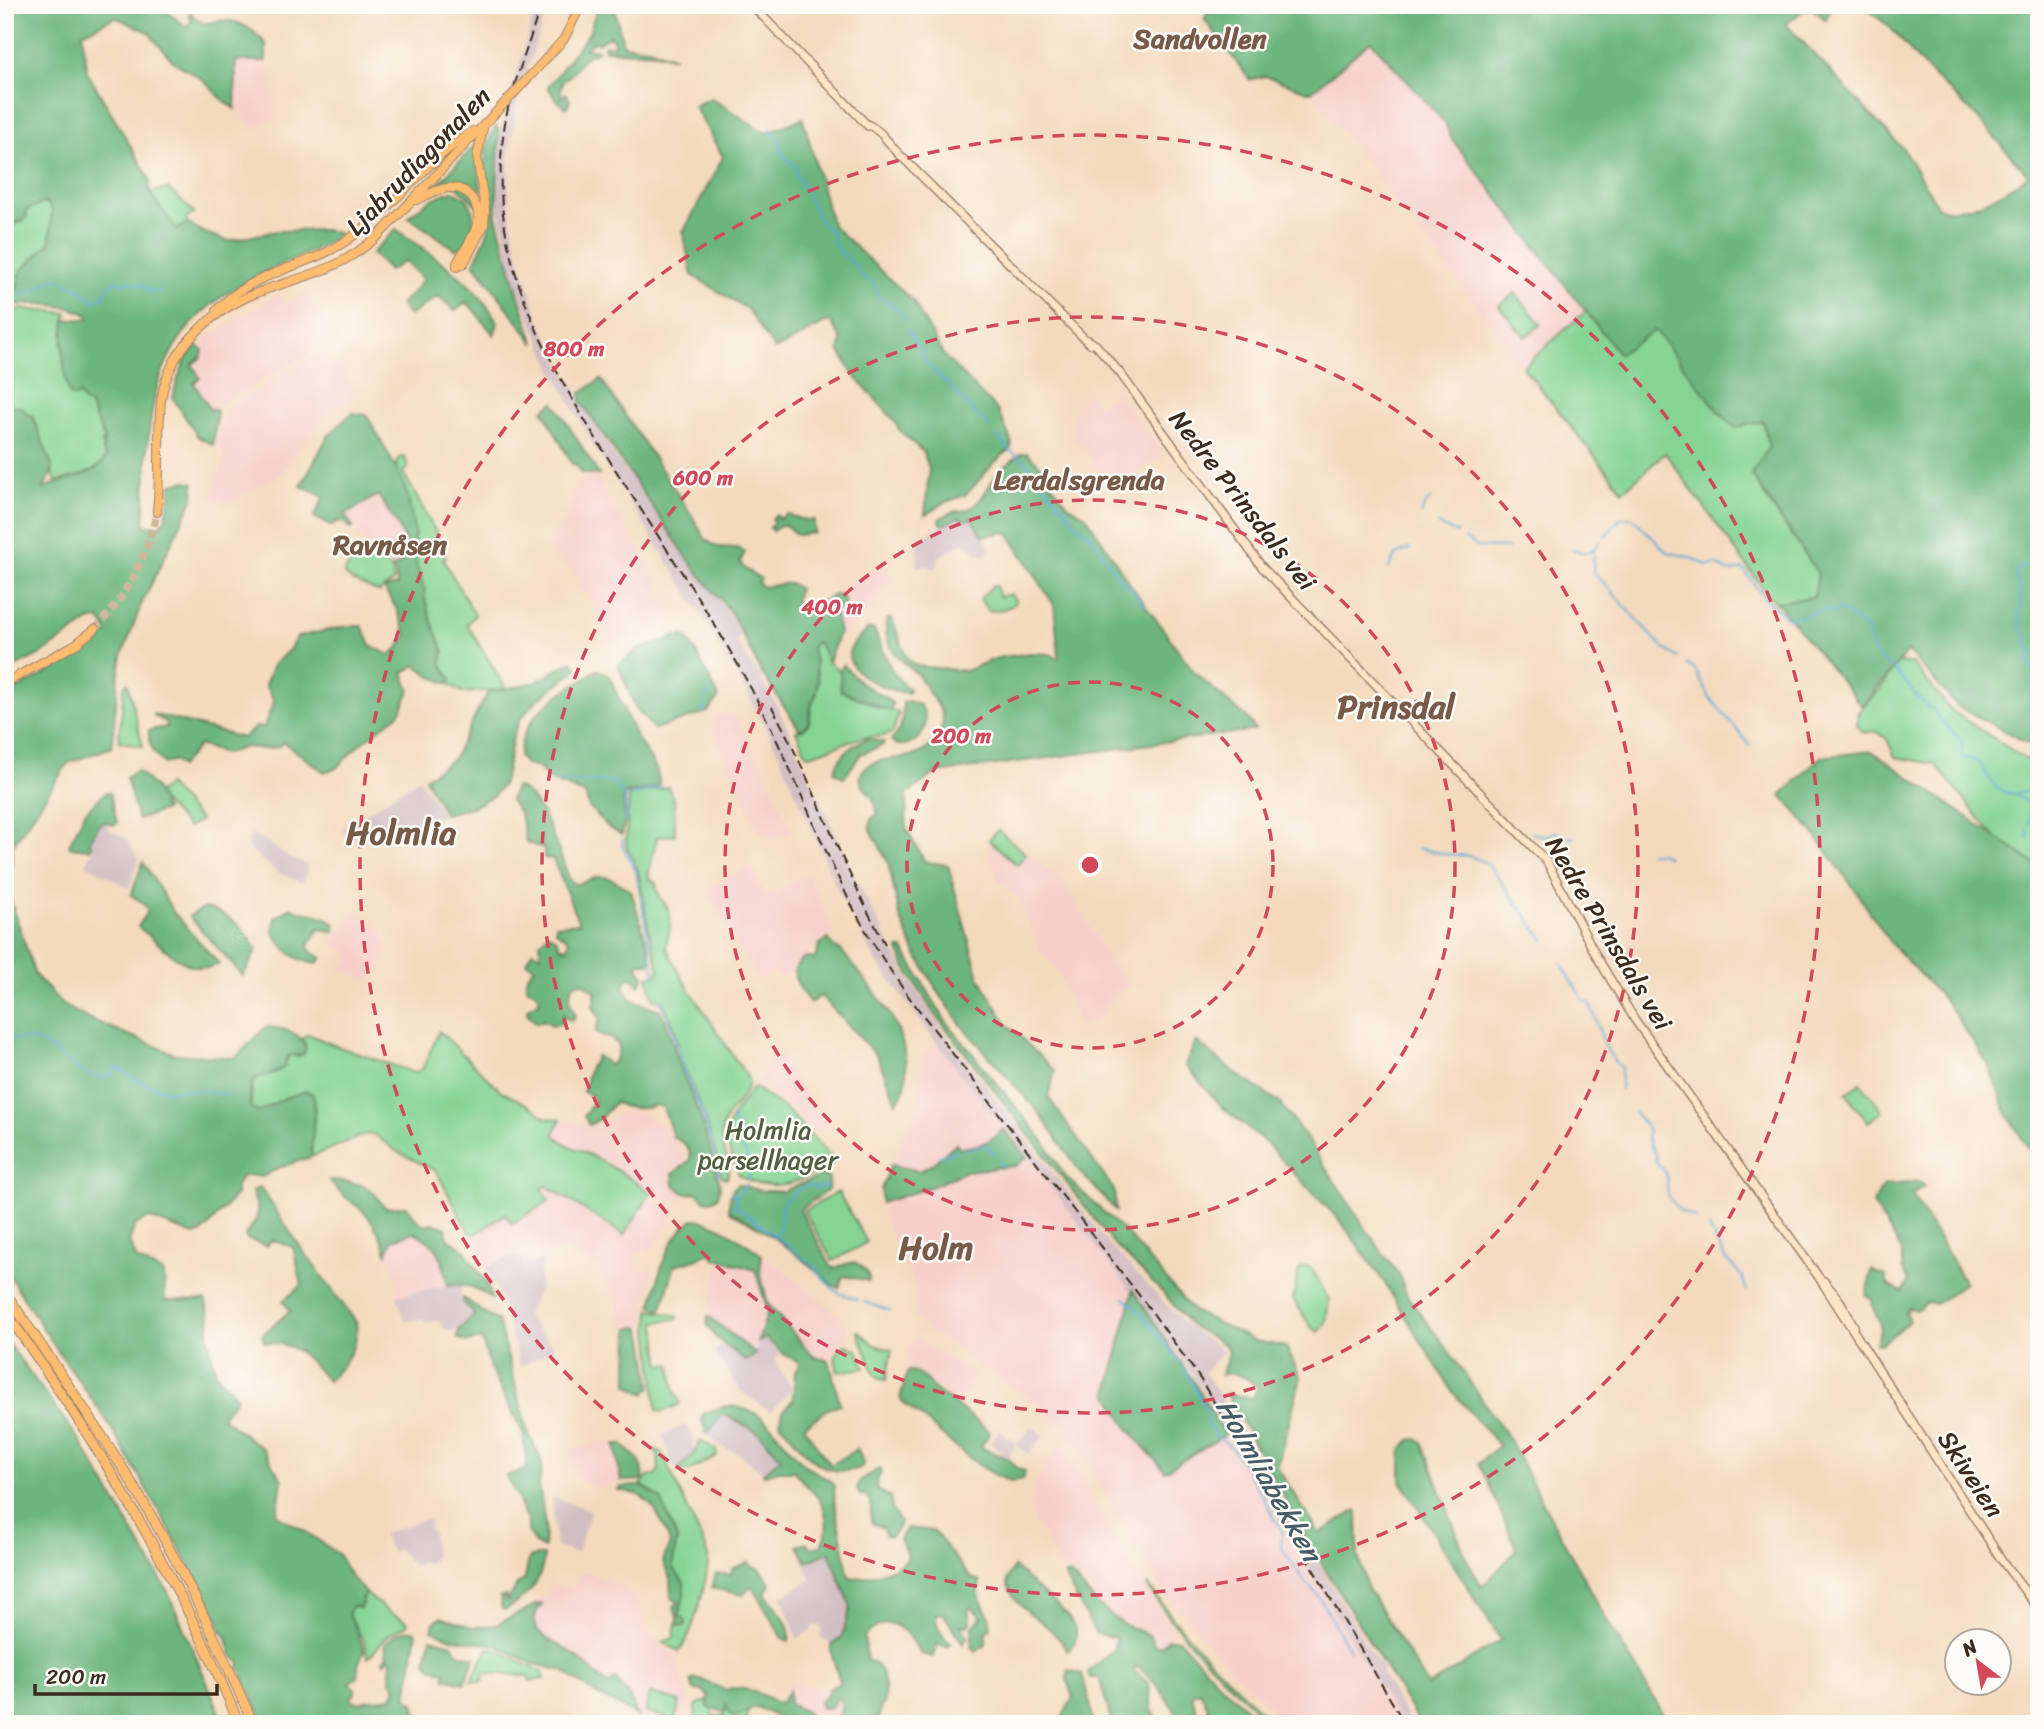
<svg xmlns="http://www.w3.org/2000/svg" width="2044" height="1729" viewBox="0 0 2044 1729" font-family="Sriracha,sans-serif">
  <rect width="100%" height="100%" fill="#fdfcf7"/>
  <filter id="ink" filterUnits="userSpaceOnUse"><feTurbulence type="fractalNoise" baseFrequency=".0143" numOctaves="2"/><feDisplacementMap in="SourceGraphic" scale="14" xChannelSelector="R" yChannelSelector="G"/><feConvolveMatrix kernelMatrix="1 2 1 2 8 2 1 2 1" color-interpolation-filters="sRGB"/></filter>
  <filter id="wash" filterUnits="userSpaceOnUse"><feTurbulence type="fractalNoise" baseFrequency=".00686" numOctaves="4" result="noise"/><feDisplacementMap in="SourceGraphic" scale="28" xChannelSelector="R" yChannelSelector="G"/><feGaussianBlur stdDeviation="1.57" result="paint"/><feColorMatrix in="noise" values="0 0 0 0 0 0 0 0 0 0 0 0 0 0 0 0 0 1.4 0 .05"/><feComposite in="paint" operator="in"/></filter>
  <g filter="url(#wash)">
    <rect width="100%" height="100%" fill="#f4dabd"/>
    <path fill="#f7d0ca" d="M1370,41L1446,124L1451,138L1586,311L1523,367L1311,92Z
      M236,61H266L276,117L255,129L235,109Z
      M304,292L314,307L325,318L328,324L329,334L320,346L210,411L194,383L192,364L201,358L205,343L203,339L279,294L284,304Z
      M322,351L328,360L341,366L355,391L354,395L323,418L284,470L274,478L235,500L225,503L217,501L212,495L224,457L223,452L217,446L224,409Z
      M1088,392L1099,406L1117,392L1164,454L1115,488L1101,470L1095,468L1084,448L1074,440L1072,422L1076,407Z
      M595,475L646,560L671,612L668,622L657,630L612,645L609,643L601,619L573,573L546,548L567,515L575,485Z
      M378,494L398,526L410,555L393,568L362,539L345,515Z
      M881,565L891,577L871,608L840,639L835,611L839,591Z
      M723,713H731L737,720L764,769L792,832L773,840L758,830L715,735L714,722L717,716Z
      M999,831H1002L1064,883L1112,963L1129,986L1112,998L1099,1020L1080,1026L1060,975L1041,950L1017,897L998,881L988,845L990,839Z
      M751,865L765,895L808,875L835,934L821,941L783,978L773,971L758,981L708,893L709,888Z
      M356,910L382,930L389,952L368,980L340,969L350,957L332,941Z
      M937,1043L1003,1129L998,1135L976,1146L959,1147L956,1143L934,1163L919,1171L891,1165L913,1116L921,1089V1059L923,1054Z
      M778,1053L827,1126L817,1134L799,1115L766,1088L756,1083Z
      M621,1112H642L660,1126L662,1124L688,1160L667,1176L686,1198L672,1203L586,1153L571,1148L560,1142L554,1134L561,1119L598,1127L605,1125L608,1119H614Z
      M1027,1157L1133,1290L1108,1393L1165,1471L1225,1435L1402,1724H1286L1230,1669L1164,1593L1087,1462L1066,1430L1039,1405L930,1331L915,1318V1284L883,1219L881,1203L933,1186L966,1171L1015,1166Z
      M547,1186L624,1235L648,1198L666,1207L679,1208L654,1247L637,1254L635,1257L638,1269L644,1271L653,1269V1273L648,1297L646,1328H625L615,1298L594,1264L569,1249H559L536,1263L499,1261L487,1268L469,1232L476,1234L482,1230L542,1187Z
      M414,1232L432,1241L443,1257L448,1286L397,1296L398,1284L387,1253L392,1240Z
      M762,1255L767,1257L833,1310L842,1319L850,1333L849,1337L838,1344L829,1360L814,1357L768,1304L760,1271Z
      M720,1259L755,1270L768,1311L756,1354L707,1315Z
      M917,1339L976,1376L957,1404L916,1370L908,1368L909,1346Z
      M612,1439L621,1481L608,1484L601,1489L579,1480L568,1450Z
      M1060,1444L1075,1466L1123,1556L1175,1632L1157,1644L1150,1634L1111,1615L1072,1571L1062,1569L1033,1519L1029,1508L1035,1483Z
      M581,1572L590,1573L621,1586L636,1595L650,1636L675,1655L690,1707V1724H656L638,1716L629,1696L606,1683L573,1654L553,1644L536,1628L533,1621L535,1612L530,1609L548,1592L551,1584L573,1588Z
      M790,1681L834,1694L848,1696L830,1724H787L774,1716Z"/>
    <path fill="#d2bec2" d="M537,5H548L517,103L509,149L508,185L510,218L520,261L538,316L560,363L610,449L730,616L741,634L736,642L759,675L778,707L854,875L902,967L926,1005L947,1036L1111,1247L1183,1322L1224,1351L1204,1372L1237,1422L1371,1653L1383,1669L1381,1672L1411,1724H1402L1373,1677L1189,1368L1016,1141L994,1117L923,1025L875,959L841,897L779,754L752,702L705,620L593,445L553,370L520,295L510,264L496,191L498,149L502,123Z
      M958,517L974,520L992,550L984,555L977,553L965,542L938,558V566L933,569L929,566L916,567L919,539Z
      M419,778L444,815L395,829L381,828L350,840L343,829Z
      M107,822L110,824L108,829L126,838L139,859L129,888L86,864L94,846L90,842L98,827L102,823Z
      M250,835L262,838L288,857L306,864L307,871L302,883L277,872L254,853L247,846Z
      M515,1256L521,1259L522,1263H536L542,1260L539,1289L526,1316L555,1348L520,1367L501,1300L487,1268L499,1261Z
      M459,1283L462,1300L474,1311V1315L463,1328L451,1331L444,1329L439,1321L425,1323L424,1319L405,1321L397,1296Z
      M766,1338L779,1354L775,1361L792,1388L771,1412L742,1392L714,1352L724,1344L746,1361L756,1354L758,1342Z
      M723,1414L758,1432L781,1458L763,1473L742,1456L716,1443L707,1434Z
      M685,1425L693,1434V1446L697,1448L692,1458L679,1469L672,1464L662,1435Z
      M1032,1426L1044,1436L1028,1454L1016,1444L1008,1458L990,1443L1000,1430L1017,1444Z
      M552,1497L591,1510L577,1553L556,1547Z
      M422,1520H431L428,1527L433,1533L435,1558L429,1563L422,1562L414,1566L398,1549L391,1552L383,1534Z
      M829,1552L851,1607L841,1638L831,1645L819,1635L823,1630L820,1626L813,1625L812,1630L797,1639L782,1596L811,1580L805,1563Z"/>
    <path fill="#86d494" stroke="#607f59" stroke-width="2" d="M168,189L195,213L187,218V223L177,230L149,192Z
      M46,202L52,210L50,243L21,271L17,287L10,294C4,271 6,258 9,235L5,232V225L8,227L23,221L26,210Z
      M1515,293L1541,324L1525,337L1499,306Z
      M22,309L67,313L62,342L65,367L81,394L90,405L104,438L102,443L106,457C98,475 74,476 56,482L32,416L27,415L23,408L9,405L5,408V315L12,311Z
      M1586,311L1619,354L1655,330L1720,413L1736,427L1763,421L1769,447L1763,494L1818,573L1814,597L1776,602L1768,595L1665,453L1623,491L1523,367Z
      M405,457L408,468L403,472L444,547L442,549L446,557L443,559L475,615L467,624L506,689L464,693L449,684L450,679L441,663L444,652L430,617L417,568L407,496L396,465L399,458Z
      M357,550L391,568L394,580C390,587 382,586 380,593L352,581L344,574Z
      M992,586H996L999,597L1011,594L1016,602C1008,610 998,610 988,611L980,599Z
      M816,642L822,646L828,662L840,671L841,691L859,697L879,708L899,712L893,732C884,738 876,736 866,737C846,740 827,752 807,755L796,731L804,729L809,723L812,704L817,692L812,647Z
      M1898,663H1912L1951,710L2025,759L2039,763V857L2034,868L1994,836L1935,764L1895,757L1887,739L1876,731L1864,733L1857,725L1858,712L1880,689Z
      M127,683L128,685L143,747L119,741L124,687Z
      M168,785L200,820L188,828L155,794Z
      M668,787L674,801L675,835L657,837L648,877L656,884C658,900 664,899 669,911C673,922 668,936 666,947L681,976L749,1080C747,1099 726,1110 722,1129C718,1146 734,1162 727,1178L722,1177L706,1121L681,1060L674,1027L662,999L654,1000L648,976L657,975L659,969L649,931L638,870L626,846L629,796Z
      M998,830L1026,854L1017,865L989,840Z
      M439,1031L501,1091L532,1107L546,1118L561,1119L554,1134C564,1146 574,1147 588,1154C609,1165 632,1179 651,1193L624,1235L547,1186L542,1188L549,1201L512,1224L505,1214L476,1234L469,1232L436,1171L396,1151L374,1134L363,1135L311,1157L315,1101L306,1091L285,1098L258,1112L251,1108L252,1083L259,1075L282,1069L290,1055L298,1057L305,1044L302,1039L308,1034L336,1046L415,1073L423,1068Z
      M1861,1083L1883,1111L1868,1122L1846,1093Z
      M754,1087L790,1113L834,1160C805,1182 774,1195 740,1176C718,1132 725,1124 754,1087Z
      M838,1192L867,1242L833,1261L804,1211Z
      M1302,1267L1307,1266L1312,1269L1329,1300L1326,1323L1319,1332L1311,1327L1293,1299L1299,1270Z
      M650,1310L678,1316V1319L656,1322L660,1361L663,1365L671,1364L674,1388L680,1404L662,1412L657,1410L649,1328Z
      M857,1330L875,1345L892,1350L886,1380L880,1379L875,1374Z
      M847,1345L858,1351L865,1368L838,1372C835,1361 834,1356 840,1347Z
      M701,1440L716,1450L717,1456L689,1471L678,1472L681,1466L694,1455Z
      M654,1450L662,1453L708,1553C710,1571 692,1639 679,1651L662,1642L674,1638L676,1625L683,1626L679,1615L684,1595V1583L672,1567L677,1539L661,1499L641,1484L648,1477L655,1475L659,1470L658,1455Z
      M1149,1585C1184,1638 1228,1680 1275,1724H1271C1225,1681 1181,1639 1147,1586Z
      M365,1593L390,1613L408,1622L407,1625L389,1635L368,1658L363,1637L358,1633L348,1614L352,1606L359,1608Z
      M488,1648C508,1651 523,1667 543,1671L544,1679L529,1681V1676L484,1673L483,1682L471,1681Z
      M650,1693L680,1702L675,1720L645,1712Z
      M709,1701L708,1707L713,1709V1716H723L726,1705L728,1709L745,1712L748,1711L745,1721L754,1724H695L696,1706L700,1703Z"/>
    <path fill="#6cb67e" stroke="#54704e" stroke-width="2" d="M5,5H158L187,27L192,20L188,16L191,12L194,17L204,24C231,15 247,23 266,44V61H236L235,109L224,101L203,80L173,61L147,31L115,17L82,33L87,72L150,179L149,192L177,230L187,223L205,233L228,241L277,231L326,230L340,234C313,255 279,263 249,280C142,338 149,417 144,525L159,526L166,518L172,484L186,481L194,483L193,499L141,605L122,656L118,678L112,747L68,763L13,845L9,895L35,975L62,1004L87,1018L175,1054L235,1058L266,1027H270C287,1030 299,1031 306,1048L303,1055H290L286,1059L285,1066C265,1085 246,1063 251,1108L258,1112L285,1098L306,1091L312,1093L315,1100L311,1157L278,1168L263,1177L249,1175L241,1177L236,1186V1195L202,1233L194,1235L149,1218L135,1225L129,1242L137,1260L164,1273L165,1301L205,1300L210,1315L208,1337L216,1374L237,1397L222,1417L263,1449L282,1480L277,1515L308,1533L338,1554L352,1578L365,1593L361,1598L362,1604L360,1608L352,1606L348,1614L356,1628L364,1651L358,1665V1677L350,1682L355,1689V1694L351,1696L352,1700L361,1703C372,1697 382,1702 392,1697L396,1688L390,1679L391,1660L388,1658L385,1663L383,1661L387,1655L385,1645C393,1634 403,1628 417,1632L407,1695L408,1699L414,1703L420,1724H357L358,1718L350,1715L340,1724L322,1722L319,1724H264L239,1667L240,1662L232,1656L226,1636L220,1629L219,1621L205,1593L134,1467L105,1418L57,1350L5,1269V696C40,675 78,660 107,633L105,626L99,619L89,621L43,653L5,672V408L9,405L23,408L27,415H32L52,466L51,474L43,489C62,478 97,477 106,457L103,451L104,438L100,429L90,405L83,401L80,395L74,397L70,395C62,375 62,340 65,320L88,319L89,316C72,304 24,300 5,308V280L10,294L17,287L21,271L50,243L52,210L46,202L26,210L27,217L8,227L5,225Z
      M598,5H614L623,45L649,48L675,58L656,53L604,50L605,45L613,46L614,42L610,36L598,43L595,41L584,49H596L598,51L583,58L569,77L564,79L561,86V98L566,93L570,101L566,108L554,97L548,87L589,33Z
      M1213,5H1342L1347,12L1376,5H1832L1826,20L1809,6L1786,24L1904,150L1938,207C1968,217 2005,192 2028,175L1976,116L1925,68L1890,27L1862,5H2039V749L1957,706L1908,651L1862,706L1776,602L1814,597L1818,573L1751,474L1769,447L1763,421L1736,428L1720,413L1655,330L1619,354L1451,138L1446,124L1371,41L1311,92L1265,76L1250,80L1204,19Z
      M711,98L766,133L803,118L832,225L913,301L944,356L998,411L1012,442L1011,448L994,463L966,495L946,502L925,515L929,468L923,452L900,431L894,420L853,374L839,350L842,341L830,320L775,350L747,309L692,275L683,233L723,157L694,106Z
      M496,126L499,131L496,216L519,297L535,344L474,263C480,249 491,231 490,216C490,179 474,160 496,126Z
      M476,144L483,208H480L456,185L436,186Z
      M452,191C481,198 478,236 457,250L408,217C422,205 434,196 452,191Z
      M396,229C433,257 475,280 498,323L494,335L467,302L455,311L438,296L409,316L400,304L412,294L423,279L405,261L389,271L372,253Z
      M197,345L203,350L201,358L192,364L200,378L194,383L210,410L213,409L217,411L213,445L198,437L173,398C177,378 183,359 197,345Z
      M601,379L691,514L706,540L718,547L737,548L745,552L740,562L744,568L761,579L758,582L762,587L790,583L799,589L795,599L799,604C812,607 825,600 837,594L845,600L843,607L834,610L839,633L828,662L819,643L816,642L812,647C814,662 821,679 816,694C814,701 813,698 811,705C808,717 812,724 800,730L761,672L732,614L693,566L581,402V393Z
      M554,402L599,475L581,473L577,465L572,464L543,410Z
      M352,413L366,415L370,421L400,475L408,497L415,534L413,540L417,568L425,591L424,596L430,617L444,652L441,663L451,679L449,684L432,677L416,665L403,673L410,690L400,713L359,745L335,769L324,772L283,742L278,747L263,749L245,747L225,754L199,745L180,767L174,760L164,764C153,752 148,746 149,730L167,727L166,722L154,716V714L243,738L256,727H264L274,701L265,685L273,665L289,650L297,637L347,626H362L372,647L390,655L399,647L407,635L396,608L384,589L397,585L396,575L393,568L410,555L398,526L378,495L345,515L353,527L352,529L342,521L336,522L332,526L314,517L324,497L301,486L328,436Z
      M1022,453H1027L1040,465L1045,477L1069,506L1086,516L1128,581L1195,673L1249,720L1255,730L936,773L907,794L906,828L925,862L948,865L979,977L1006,1023L1055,1071L1048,1097L1114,1190L1116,1211L1081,1173L1037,1110L962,1026L937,990L915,952L900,917L888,862L870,828L871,819L878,814L873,798L862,785L860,776C869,754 899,762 918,754C930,750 943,732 943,720C943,711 936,702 931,696C925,689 922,678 916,673C900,660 881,643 887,619H892L908,660L917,666L965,671L997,658L1030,653L1050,654L1057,658L1059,656L1054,605L1009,534L1004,532L983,536L971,518L965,520L958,517L946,524H941L939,519L952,512L967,510L974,506L981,499L998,472Z
      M787,514C793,517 807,521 814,520V533L797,535L784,524L772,531L770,527L774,523L772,519L775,515L778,516V520Z
      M869,629L874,630C884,652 889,673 909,689V693C891,693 843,674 850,650C852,644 863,633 869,629Z
      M678,636H685L691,643L719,697L708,712L654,729L636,709L618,665L638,650Z
      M572,661L578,668L537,700L520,719L513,736L506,773L502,785L494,795L474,806L445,814L425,778L453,759L488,692L534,683Z
      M843,665L862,684L883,696L893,704L889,710L841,691L840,671Z
      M598,670L606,673L610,678C618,696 626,716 635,734C642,751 659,764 659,784L653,788L623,794L625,822L622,835L609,828L589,807L585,794L549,780L538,767L526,765L519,757C522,723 542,706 569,688C579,682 588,675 598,670Z
      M908,701L920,705C933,725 921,746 897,745L891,740C903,730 903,717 903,702Z
      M867,739L884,742L883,745L861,754L844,778L834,771C840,754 851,745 867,739Z
      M1872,751L2035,864L2039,852V1165L2007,1114L1988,1064L1947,1003L1892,945L1853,887L1812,831L1781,795L1821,757Z
      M137,770L155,788L165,810L138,820L126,778Z
      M515,787C541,791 560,857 570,880L575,884C584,884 589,878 598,877C611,875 620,885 631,891L652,960L649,963H639L638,967L644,977L640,985L630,977L626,981L624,987L632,1000L660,1010L666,1021L682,1072L703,1123L719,1181C721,1192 719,1202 706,1201C690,1186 701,1196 684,1193L674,1185L673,1174L690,1160C691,1146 684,1143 673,1137L663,1107L655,1105C645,1110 623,1109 615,1102L600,1119L589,1125L584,1116L594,1101L592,1096L583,1092L590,1067L596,1059L595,1057L597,1056L610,1065C617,1060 618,1053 619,1045C610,1036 606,1038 595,1033L600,1018L593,1007L596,992L582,982L573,984C568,994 569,1007 576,1014L573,1020L568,1019L563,1014V1022L553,1026L544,1020L536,1023L527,1013V1008L540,1001L536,992L528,989C523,975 528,976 535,967L526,962L532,951L541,955L540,943L548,933L556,938L561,947L567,948L569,940L555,930L556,925L579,923L553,859L544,858V849L526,842L520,814L510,800Z
      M106,792L110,793L117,823L113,825L107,822L100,823L89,842L92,846L90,849L70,847L69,845L85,812Z
      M143,862L174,913L219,964C188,979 162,944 138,927L148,910L143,903L131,895Z
      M291,907C305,916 325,911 335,925V931L319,929C310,944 299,947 322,958L316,964C294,960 284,950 273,932L275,918Z
      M205,908C220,910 238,923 248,936C252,942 252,946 257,950L243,976L189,916Z
      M828,939L834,948L841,950C870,988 908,1022 906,1073C906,1085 904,1094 896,1102L877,1056L821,996L810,1003C798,986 785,972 805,957L815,959L819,945Z
      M899,949H903L945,1020L1043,1140L1065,1176L1128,1235L1193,1311L1255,1341L1286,1347L1301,1378L1277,1467L1319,1533L1357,1510L1358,1556L1367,1587L1428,1686L1501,1640L1401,1481V1450L1410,1440L1417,1439L1423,1444L1466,1558L1482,1587L1517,1550L1487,1480L1478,1464L1499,1446L1452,1391L1384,1282L1341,1222L1264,1141L1224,1109L1185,1065L1196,1041L1235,1073L1279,1102L1305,1136L1367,1231L1399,1275L1407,1296L1448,1350L1507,1436L1598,1605L1669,1724H1420L1306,1538L1227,1394L1253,1398L1258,1387C1247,1378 1235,1370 1221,1375L1229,1353L1225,1345L1190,1325L1167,1297L1114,1244L931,1009L903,963Z
      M1003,1129L1027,1157L1015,1166L966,1171L933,1186L881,1203V1189L891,1165L919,1171L934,1163L956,1143L959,1147C975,1148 994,1141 1003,1129Z
      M823,1175L829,1178L828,1190L801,1209V1212L832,1268C853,1265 851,1253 869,1275V1281L843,1276L839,1288L832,1285C800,1256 768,1230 729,1211C729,1201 729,1191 738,1184L762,1191H783Z
      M329,1180C343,1180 365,1183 375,1194C379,1199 380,1203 386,1208L406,1206L422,1225L433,1223L446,1228L447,1238L464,1249L487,1284L492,1299C478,1289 466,1282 448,1286C441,1257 443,1247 414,1232L392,1240L387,1253C383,1239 373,1220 362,1210C350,1200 338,1193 329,1180Z
      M1917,1181L1924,1186L1912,1194L1965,1283L1936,1304L1927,1302L1916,1310L1909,1308L1906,1313L1909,1321L1882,1344L1876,1343C1887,1313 1872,1321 1872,1299L1866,1295L1872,1270L1879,1274L1885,1275L1888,1285L1902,1292L1909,1281L1902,1268V1251L1873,1204L1883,1186C1894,1183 1905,1185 1917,1181Z
      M260,1187L301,1248L356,1322C360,1346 344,1365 328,1381C303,1355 302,1345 264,1342L262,1335L290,1311L283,1301L302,1285L293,1247L272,1240L266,1246L247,1239L245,1235C260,1217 261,1214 252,1192Z
      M693,1219C718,1221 742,1241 762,1255L760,1271L768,1304L814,1357L829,1360L840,1404L826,1410L804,1427L830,1465L857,1449L864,1463L861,1468C820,1481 804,1450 780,1423L782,1413L793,1399L795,1371L798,1367L799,1362L783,1354L766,1338L758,1342L768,1311L755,1270L720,1259L717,1260L709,1253C698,1259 687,1262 675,1265L662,1308L659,1310L652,1306C659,1274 665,1240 693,1219Z
      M1133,1290L1197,1387L1225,1435L1165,1471L1129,1430L1108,1393Z
      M463,1298C476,1305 485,1317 498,1321L528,1432L542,1463L539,1484L545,1525L544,1549L535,1544L528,1532V1524L518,1498L506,1476L527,1469L523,1433L490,1368L482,1339L467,1342L457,1338L459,1330L474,1315L473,1311L463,1303Z
      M708,1316L756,1354L746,1361L716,1338L707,1325Z
      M640,1327L644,1338L651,1387L645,1394L628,1385L629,1328Z
      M5,1339L80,1441L167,1590L225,1724H5Z
      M908,1371C918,1370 926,1379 932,1387L988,1430L990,1433L982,1445V1448L1007,1458L1018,1469L1025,1471L1023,1479L1011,1482C976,1468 953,1444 925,1420C916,1412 906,1408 900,1398Z
      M726,1406C770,1408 776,1438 803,1463C812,1471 822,1475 831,1482L834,1486L835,1505L849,1577C862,1580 902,1569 908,1557L900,1539L907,1528L934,1531L970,1577L980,1582L978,1595L989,1616L991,1628L986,1631V1645L976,1651L971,1647L973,1627L982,1617L972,1608L968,1609L970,1622L968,1626L960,1625L968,1636L963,1644L943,1613L936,1614C935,1624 942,1638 951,1643L948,1647L938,1644L933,1657L921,1654C907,1630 890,1609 864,1637L867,1660C887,1667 885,1685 884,1704L880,1707C880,1714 879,1718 875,1724H843L838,1716L841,1712V1698L838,1697L831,1707L822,1708L819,1704L821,1700L826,1697L829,1689L839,1683C839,1668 830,1661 831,1645L841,1638L851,1607L829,1552L806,1562L798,1546L806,1542L811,1548L821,1546C829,1536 828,1513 821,1502C814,1491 802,1482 794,1471H778L764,1475L763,1473L781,1458L758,1432L723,1414L707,1434L701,1419L704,1413Z
      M615,1444H621C632,1454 646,1462 643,1480L621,1481Z
      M879,1469L881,1473C871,1490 877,1491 891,1497L892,1510L900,1522L896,1531L890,1537L886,1536L883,1528L872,1523C867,1513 877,1504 865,1495H860L857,1489L860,1481Z
      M642,1486L661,1499L677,1539L672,1567L684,1583V1595L679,1615L685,1619L686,1625H676L678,1620L674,1606L679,1603L671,1597L670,1578L663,1562L670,1543C664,1526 656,1505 640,1496C633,1492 625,1492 618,1490L620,1487Z
      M536,1556H544C542,1583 527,1597 505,1610L502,1609L500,1597L506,1596V1601H508L517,1585L525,1579L529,1558Z
      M749,1562L751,1566C761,1568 765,1573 770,1584L765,1593C775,1608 793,1622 789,1642L783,1638L753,1588L749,1587L743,1595L712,1588L716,1573L731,1575L732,1569Z
      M1014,1567C1022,1572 1027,1580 1034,1586C1050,1600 1094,1629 1068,1651C1064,1645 1059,1638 1054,1633C1039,1618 1009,1603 1007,1580Z
      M1070,1574L1099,1606L1123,1624L1149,1635L1155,1646H1161L1168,1639H1179L1213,1677L1262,1724H1228L1224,1718H1212L1201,1692H1195L1192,1695L1200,1724H1185L1154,1681L1137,1666L1134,1669L1135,1672L1149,1684L1152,1710L1161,1724H1112L1100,1680L1098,1677L1090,1679L1088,1672L1114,1650L1116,1638L1095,1633L1066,1579V1575Z
      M537,1604L542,1605C517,1631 557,1642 573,1654C584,1662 594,1674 606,1683L610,1684L616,1679L629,1696L638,1716L595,1694L563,1671L531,1663L496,1645L454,1639L432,1630L434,1623L440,1617L472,1627L496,1625Z
      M431,1638L452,1644L458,1653L475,1658L464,1683L445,1678L446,1672C438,1670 430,1669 426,1661Z
      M1068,1670L1082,1674L1091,1707L1093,1724H1063V1715L1073,1698L1067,1680Z
      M697,1678L725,1690C740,1683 766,1696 780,1704L789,1691V1704L807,1712L809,1716L805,1724H789L758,1707L752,1708L737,1717L731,1715L726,1705L725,1712L709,1708L708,1696L703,1691L694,1690L691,1681L692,1679Z"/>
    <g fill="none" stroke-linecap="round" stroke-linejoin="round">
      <path stroke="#5aa7d3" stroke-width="2" d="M771,129L779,139L782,154L797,169L796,177L801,182L821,223L833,233L834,245L856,267L862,277L874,284L879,296L901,312L906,321
        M5,298H8
        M16,298L55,279C70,281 85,292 95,301L106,295V289L116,281L124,283L130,281L136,285L140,283C150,293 149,291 161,291
        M908,330L928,364L990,428
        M998,437L1009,450L1023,460L1073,519L1077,526L1087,532L1101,550L1116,575L1133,590L1144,605
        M1422,514L1423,508L1430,499
        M1437,525L1457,533
        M1605,536L1620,519L1633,518L1667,552L1689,557L1709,566L1715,564L1729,572L1743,569L1766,600L1787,618L1818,613L1824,609L1833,613L1839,609L1867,629L1872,651L1895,671L1928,708H1934L1936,715L1963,743L1961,757L1979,762C1995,792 2006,802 2039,786
        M1465,539L1478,547L1508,548
        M1572,549L1585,553L1594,549L1600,542
        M1594,549L1593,571L1662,647L1678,658
        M2039,568L2021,567L2015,573L2021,591L2019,600L2021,607L2018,613L2021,618L2020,624L2032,652L2027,661L2039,679
        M1388,569L1396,555L1411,548
        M1687,664L1695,670L1710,698L1750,745
        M702,713L709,689
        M560,783L610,781L615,783L625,799
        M2016,795L2030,805L2029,825
        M626,822L625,799L627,796L661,787
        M2028,830V838
        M1532,833L1546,836L1556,832L1563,836L1574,838
        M623,839L622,845L636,872L655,975
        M1418,848L1445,854L1470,856L1487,863L1545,941
        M1649,853H1660L1668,857
        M1561,963L1584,1001L1589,1002C1600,1025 1602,1052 1621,1068L1620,1090
        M660,999L672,1028L684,1071L705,1120L720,1174
        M5,1039C17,1038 34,1039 44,1044C65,1054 87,1087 112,1075L115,1068H119L133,1078L166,1091L199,1090L229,1095
        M1634,1112L1648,1129L1647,1138L1655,1154L1656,1162L1666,1173L1668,1196L1680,1211L1695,1218
        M733,1116L734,1124L746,1141L744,1150C749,1159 751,1169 748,1179
        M746,1147L754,1142
        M965,1149L987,1146L995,1154
        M938,1157L956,1151
        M999,1162L1003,1166
        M732,1193L736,1196V1206L733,1208
        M736,1196L746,1184
        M736,1206L809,1262L835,1291L857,1300
        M1709,1228L1726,1260L1741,1275L1747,1291
        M775,1234L780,1230L782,1203C792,1195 800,1186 812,1185L815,1189L827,1186
        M1124,1298L1136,1307L1184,1367L1206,1410L1208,1425L1216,1436L1229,1445L1243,1463L1283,1532L1281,1544L1283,1550L1305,1582L1318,1595L1350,1652
        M864,1302L891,1311"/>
    </g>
  </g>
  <g filter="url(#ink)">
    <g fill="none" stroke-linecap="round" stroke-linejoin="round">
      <path stroke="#cfb79d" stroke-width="8" stroke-dasharray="8 4" stroke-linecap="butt" d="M95,629C127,596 147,557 157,512"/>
      <g stroke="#98826e" stroke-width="10">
        <path id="secondary" d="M752,5L868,126
          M867,124C881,130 888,143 899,154L1090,344
          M1088,340L1096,345L1120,373L1262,567L1547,862L1597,957L1635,1020L1818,1276L2003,1562L2039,1610
          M1824,1281L1840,1301L1854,1326"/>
      </g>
      <g stroke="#98826e" stroke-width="10">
        <path id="primary" d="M532,74L564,39L581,5
          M416,200C426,196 436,189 447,188C468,185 481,204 477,224C474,238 464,250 457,263V267
          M457,267L464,263L484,225L485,209L477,157L484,124
          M217,310C246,277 291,270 329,251C385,222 420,164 473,131
          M157,512C161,475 157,437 161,401C169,343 219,305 270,288C315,273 342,268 379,235L500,108
          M5,683L76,644L95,629"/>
      </g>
      <g stroke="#98826e" stroke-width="11">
        <path id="highway" d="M5,1292C47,1355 91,1416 130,1480C178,1558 217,1640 253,1724
          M5,1311C96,1441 179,1576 239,1724"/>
      </g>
      <use href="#secondary" stroke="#fee4c6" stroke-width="7"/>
      <use href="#primary" stroke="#fdbc70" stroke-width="8"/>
      <use href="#highway" stroke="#fdbc70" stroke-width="9"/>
      <path stroke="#3b2a1e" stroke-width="2" stroke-dasharray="10 5" stroke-linecap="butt" d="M540,5C532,37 519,68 510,100C500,139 498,181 504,221C516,306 560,381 605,453C652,529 705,603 748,683C785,751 812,824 846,894C864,930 885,964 909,997L1152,1312L1199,1377L1405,1724
        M772,707C814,784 842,867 885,944"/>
      <g stroke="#98826e" stroke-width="10" stroke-linecap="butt">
        <path id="primary-bridge" d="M500,108L532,74"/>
      </g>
      <use href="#primary-bridge" stroke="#fdbc70" stroke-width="8"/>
    </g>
  </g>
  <g fill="none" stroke="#d1495b" stroke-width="3.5" stroke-dasharray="12 9">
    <circle cx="1090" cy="865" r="183"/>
    <circle cx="1090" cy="865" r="365"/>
    <circle cx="1090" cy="865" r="548"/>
    <circle cx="1090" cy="865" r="730"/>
  </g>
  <g text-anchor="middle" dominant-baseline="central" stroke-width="5" stroke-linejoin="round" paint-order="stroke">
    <g font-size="26" fill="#3b2a1e" stroke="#fdfcf7">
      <text transform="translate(418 161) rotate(-46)">Ljabrudiagonalen</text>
      <text transform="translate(1243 500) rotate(52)">Nedre Prinsdals vei</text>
      <text transform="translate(1609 933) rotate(59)">Nedre Prinsdals vei</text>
      <text transform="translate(1971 1474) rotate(57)">Skiveien</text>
    </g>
    <g font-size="26" fill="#525d41" stroke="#fdfcf7">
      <text x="768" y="1130">Holmlia<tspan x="768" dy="30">parsellhager</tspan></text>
    </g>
    <g font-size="28" font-weight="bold" fill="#785a49" stroke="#fdfcf7">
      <text x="1200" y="38">Sandvollen</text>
      <text x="1079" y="479">Lerdalsgrenda</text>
      <text x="390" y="544">Ravnåsen</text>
    </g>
    <g font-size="28" font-style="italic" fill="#475c66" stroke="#fdfcf7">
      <text transform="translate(1269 1480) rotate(60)">Holmliabekken</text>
    </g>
    <g font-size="33" font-weight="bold" fill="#785a49" stroke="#fdfcf7">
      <text x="1396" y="707">Prinsdal</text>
      <text x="401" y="833">Holmlia</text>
      <text x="936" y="1248">Holm</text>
    </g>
  </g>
  <circle cx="1090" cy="865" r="10" fill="#d1495b" stroke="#fdfcf7" stroke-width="3.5"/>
  <g font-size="21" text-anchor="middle" font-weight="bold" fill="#d1495b" stroke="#fdfcf7" stroke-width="5" stroke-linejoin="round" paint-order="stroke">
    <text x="574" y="356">800 m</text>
    <text x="703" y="485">600 m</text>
    <text x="832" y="614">400 m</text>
    <text x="961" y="743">200 m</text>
  </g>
  <rect width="2044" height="1729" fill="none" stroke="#fdfcf7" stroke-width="28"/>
  <g transform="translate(1978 1662) rotate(329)"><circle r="33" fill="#fdfcf7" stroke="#afa8a0" stroke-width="2"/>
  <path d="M0-5L12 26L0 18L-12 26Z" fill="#d1495b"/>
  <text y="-10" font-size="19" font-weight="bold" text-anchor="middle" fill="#3b2a1e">N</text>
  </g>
  <path d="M35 1684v10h182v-10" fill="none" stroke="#3b2a1e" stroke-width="3.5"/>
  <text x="46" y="1684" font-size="21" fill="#3b2a1e" stroke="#fdfcf7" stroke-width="5" paint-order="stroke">200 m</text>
</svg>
